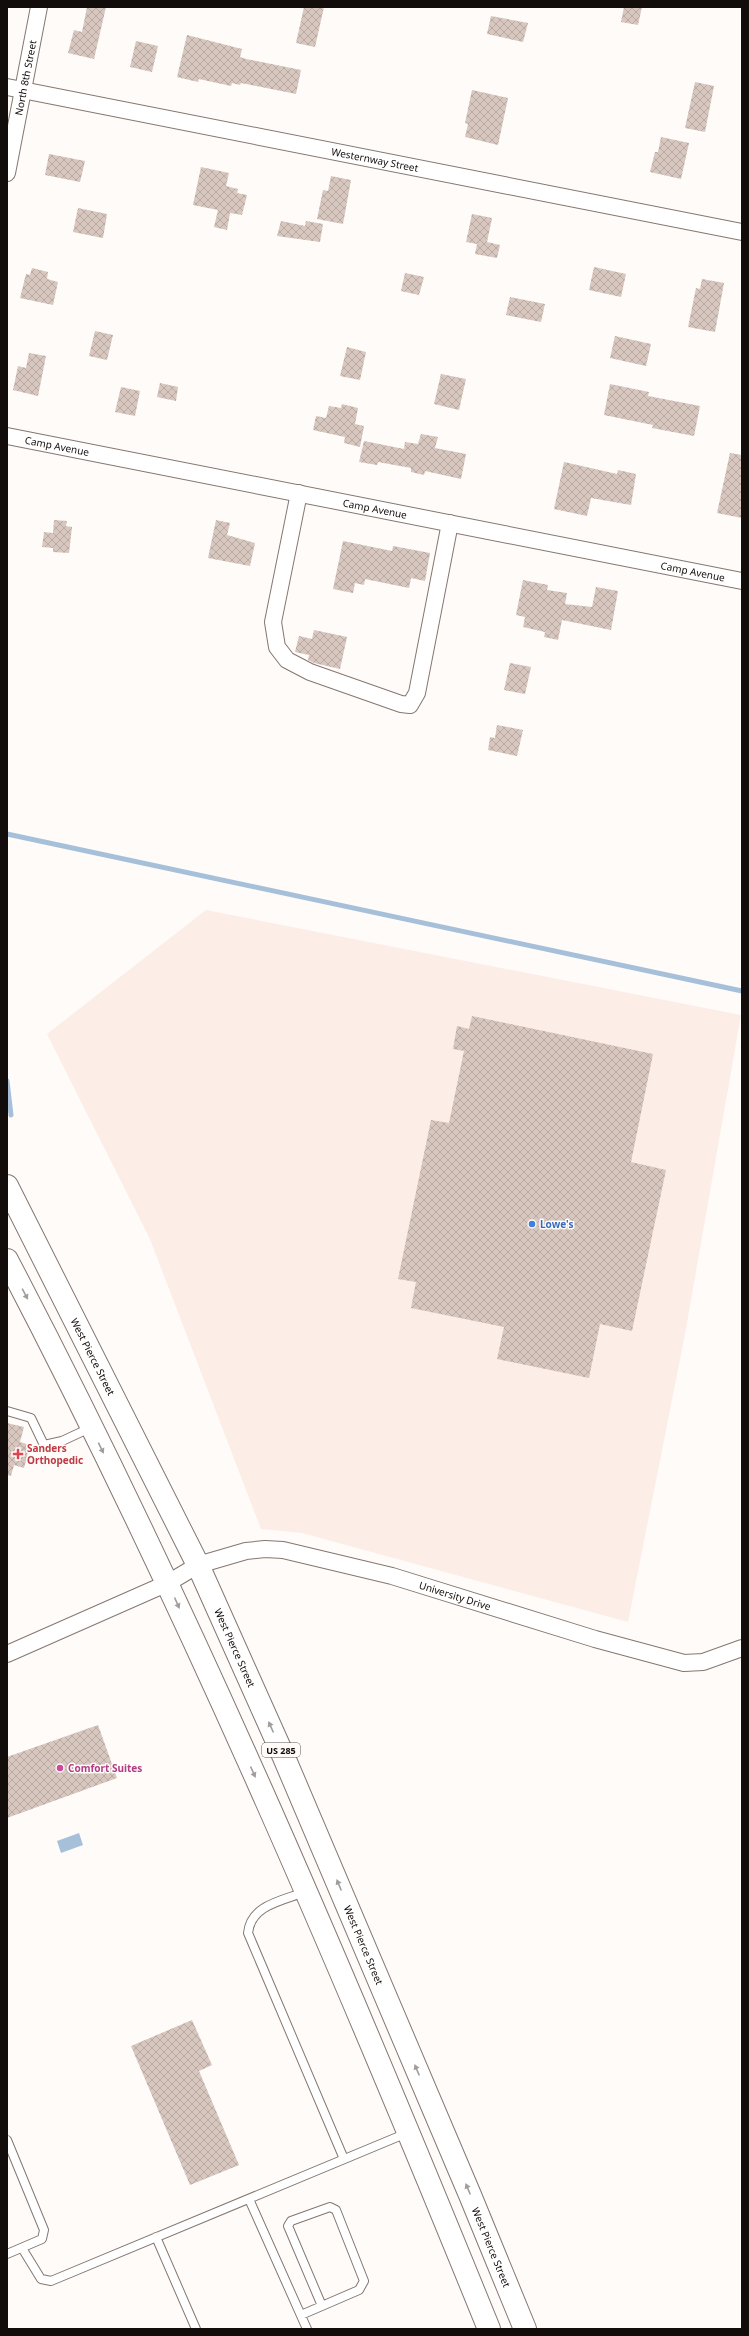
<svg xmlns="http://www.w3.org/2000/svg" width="749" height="2336" viewBox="0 0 749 2336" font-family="'Noto Sans',sans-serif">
  <defs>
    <pattern id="building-cross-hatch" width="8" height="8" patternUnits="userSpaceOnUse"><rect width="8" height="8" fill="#d7c7bf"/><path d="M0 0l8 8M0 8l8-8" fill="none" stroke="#b8aaa3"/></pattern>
  </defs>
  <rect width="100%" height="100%" fill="#fefbf9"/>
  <path fill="#fcede6" d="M206,910L741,1015L685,1334L628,1622L302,1533L261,1529L150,1239L47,1034Z"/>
  <path fill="#a7c0d9" d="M79,1833L83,1845L61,1853L57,1841Z"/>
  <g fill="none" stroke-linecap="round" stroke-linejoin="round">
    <path stroke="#a7c0d9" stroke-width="5" d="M7,834L742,991
      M7,1081L11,1115"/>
  </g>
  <path fill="url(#building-cross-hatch)" d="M87,7H106L94,59L68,53L74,30L82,32Z
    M304,7H324L315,47L296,43Z
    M624,7H642L638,25L621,22Z
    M491,16L528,23L523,42L487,34Z
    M187,35L242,49L240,57L246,59L301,70L296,94L241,83L240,85L232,83L231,86L199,79L198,82L177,77Z
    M136,41L158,46L152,72L130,67Z
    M695,82L714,86L705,132L685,128Z
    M472,90L508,98L498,145L465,137L468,124L465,123Z
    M661,137L689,143L681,179L650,172L655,152H658Z
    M49,154L85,161L80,182L45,175Z
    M201,167L229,173L226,186L238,189L237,193L247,195L242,215L230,213L227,230L214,227L218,210L193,205Z
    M331,176L351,180L343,224L317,219L323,190L328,191Z
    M78,208L107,214L103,238L73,232Z
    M472,214L492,218L487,242L500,245L497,258L475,254L477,244L466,242Z
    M281,221L305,226L306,221L323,224L320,242L277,236Z
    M594,267L626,274L621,297L589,290Z
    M32,268L48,272L47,279L58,282L53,305L20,298L26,274L30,275Z
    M405,273L424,277L419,295L401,291Z
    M702,279L724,283L715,332L688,327L696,288L700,289Z
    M510,297L545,304L541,322L506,315Z
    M95,331L113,335L107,360L89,356Z
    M615,336L651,344L646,366L610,358Z
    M347,347L366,352L360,380L340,376Z
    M29,353L46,356L38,396L13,390L18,366L26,368Z
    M441,374L466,379L459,410L434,404Z
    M160,383L178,387L176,401L157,397Z
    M610,384L649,392L648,396L700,406L694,436L652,428L653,425L604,415Z
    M121,387L140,391L135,416L115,412Z
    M342,404L358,408L355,424L364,426L360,447L344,443L345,437L313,430L316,416L326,418L329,406L341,408Z
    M421,434L438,437L435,448L466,454L461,479L425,471L424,475L411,472V468L378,462L377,465L359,462L364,441L404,449L405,442L418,444Z
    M730,453L742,455V518L717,513Z
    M564,462L617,474L618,470L636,474L631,505L591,498L587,516L554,509Z
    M54,520L67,521L66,526L72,527L69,553L53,552V548L42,547L44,532L53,533Z
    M216,520L230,523L227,535L255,543L250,566L208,558Z
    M343,541L392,551L393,546L430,553L425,581L411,578L409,588L365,579L364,585L355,583L353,593L333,589Z
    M523,580L548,585L547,590L567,593L565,604L592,607L596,587L618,591L611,630L562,620L558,640L544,637L545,632L523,627L525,617L516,615Z
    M314,630L347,637L340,669L314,663L308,660L309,655L295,652L299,636L312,639Z
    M510,663L531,667L525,694L504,690Z
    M497,725L523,730L517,756L488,750L490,737L495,738Z
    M472,1016L653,1054L631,1162L666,1170L632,1331L600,1324L589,1378L497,1359L504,1327L411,1308L416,1282L398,1279L431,1120L449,1123L464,1051L453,1049L457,1026L469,1029Z
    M7,1423L24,1427L20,1442L30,1445L24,1468L14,1465L11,1476L7,1475Z
    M98,1725L117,1778L7,1818V1757Z
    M192,2020L212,2065L199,2071L239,2165L190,2185L131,2046Z"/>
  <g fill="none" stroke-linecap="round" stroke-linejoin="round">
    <g stroke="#857770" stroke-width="10">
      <path id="service" d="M7,1411L31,1418L44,1445L62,1441L90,1428
        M305,1892C281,1901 251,1905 248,1933L344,2159
        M7,2140L44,2230L42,2239L7,2254
        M249,2199L307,2329
        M156,2237L196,2329
        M22,2248L41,2279L51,2281L407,2133
        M301,2315L359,2290L364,2281L336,2210L330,2207L291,2221L288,2226L322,2306"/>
    </g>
    <g stroke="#857770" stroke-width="18">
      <g id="minor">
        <path id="s1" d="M7,87L742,232"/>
        <path id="s2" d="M7,173L39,7"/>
        <path id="s3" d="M7,436L742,581"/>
        <path d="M299,493L273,622L277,647L287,660L310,672L401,704L410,705L417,693L450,523"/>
        <path id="s4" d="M7,1654L168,1583L198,1565L246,1551L265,1549L283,1550L392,1576L595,1639L684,1663L703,1662L742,1648"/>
      </g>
    </g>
    <g stroke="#857770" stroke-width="24">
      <g id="trunk">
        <path id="s5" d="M7,1186L198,1565L283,1755L470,2195L525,2329"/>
        <path d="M7,1260C188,1606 342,1967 489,2329"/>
      </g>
    </g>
    <use href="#service" stroke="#fff" stroke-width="8"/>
    <use href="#minor" stroke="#fff" stroke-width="16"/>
    <use href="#trunk" stroke="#fff" stroke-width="22"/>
  </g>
  <defs><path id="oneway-solid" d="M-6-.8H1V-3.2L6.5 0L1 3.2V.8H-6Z"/></defs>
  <g fill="#a09e9d">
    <use href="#oneway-solid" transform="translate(25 1294) rotate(62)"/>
    <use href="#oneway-solid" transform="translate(101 1448) rotate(64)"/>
    <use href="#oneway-solid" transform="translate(177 1603) rotate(66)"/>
    <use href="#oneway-solid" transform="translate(271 1727) rotate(-114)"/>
    <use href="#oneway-solid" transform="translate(253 1772) rotate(66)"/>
    <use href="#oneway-solid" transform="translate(339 1885) rotate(-113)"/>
    <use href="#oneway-solid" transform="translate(417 2070) rotate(-113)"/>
    <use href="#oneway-solid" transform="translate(468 2189) rotate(-113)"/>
  </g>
  <circle fill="#3f7fe0" stroke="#fefbf9" stroke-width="1.5" cx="532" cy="1224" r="4"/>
  <path fill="#e0444e" stroke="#fefbf9" stroke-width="1.5" d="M16 1448h4v4h4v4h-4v4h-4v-4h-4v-4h4z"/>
  <circle fill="#d1479c" stroke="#fefbf9" stroke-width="1.5" cx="60" cy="1768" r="4"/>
  <g text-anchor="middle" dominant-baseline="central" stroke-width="3" stroke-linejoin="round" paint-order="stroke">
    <rect fill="#fefbf9" stroke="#595452" stroke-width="1" x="262" y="1743" width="38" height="14" rx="3"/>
    <g font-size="9" font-weight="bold" fill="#120c0a">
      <text x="281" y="1750">US 285</text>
    </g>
    <g font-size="10" fill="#120c0a" stroke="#fefbf9">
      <text stroke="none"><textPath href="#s2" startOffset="97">North 8th Street</textPath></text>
      <text stroke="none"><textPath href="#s1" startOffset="375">Westernway Street</textPath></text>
      <text stroke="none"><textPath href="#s3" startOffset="51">Camp Avenue</textPath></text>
      <text stroke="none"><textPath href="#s3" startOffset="375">Camp Avenue</textPath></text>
      <text stroke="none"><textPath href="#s3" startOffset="699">Camp Avenue</textPath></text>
      <text stroke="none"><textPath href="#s5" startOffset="191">West Pierce Street</textPath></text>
      <text stroke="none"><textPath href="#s4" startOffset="476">University Drive</textPath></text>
      <text stroke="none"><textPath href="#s5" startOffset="515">West Pierce Street</textPath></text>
      <text stroke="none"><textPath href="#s5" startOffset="839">West Pierce Street</textPath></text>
      <text stroke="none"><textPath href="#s5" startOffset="1167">West Pierce Street</textPath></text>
    </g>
    <g font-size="10" font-weight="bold" fill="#366cbe" stroke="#fefbf9" text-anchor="start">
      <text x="540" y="1224">Lowe's</text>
    </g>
    <g font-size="10" font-weight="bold" fill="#be3a42" stroke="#fefbf9" text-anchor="start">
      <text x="27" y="1448">Sanders<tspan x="27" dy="12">Orthopedic</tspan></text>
    </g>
    <g font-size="10" font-weight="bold" fill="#b23c85" stroke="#fefbf9" text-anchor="start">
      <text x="68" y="1768">Comfort Suites</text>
    </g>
  </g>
  <rect width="749" height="2336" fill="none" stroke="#120c0a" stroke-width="16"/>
</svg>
